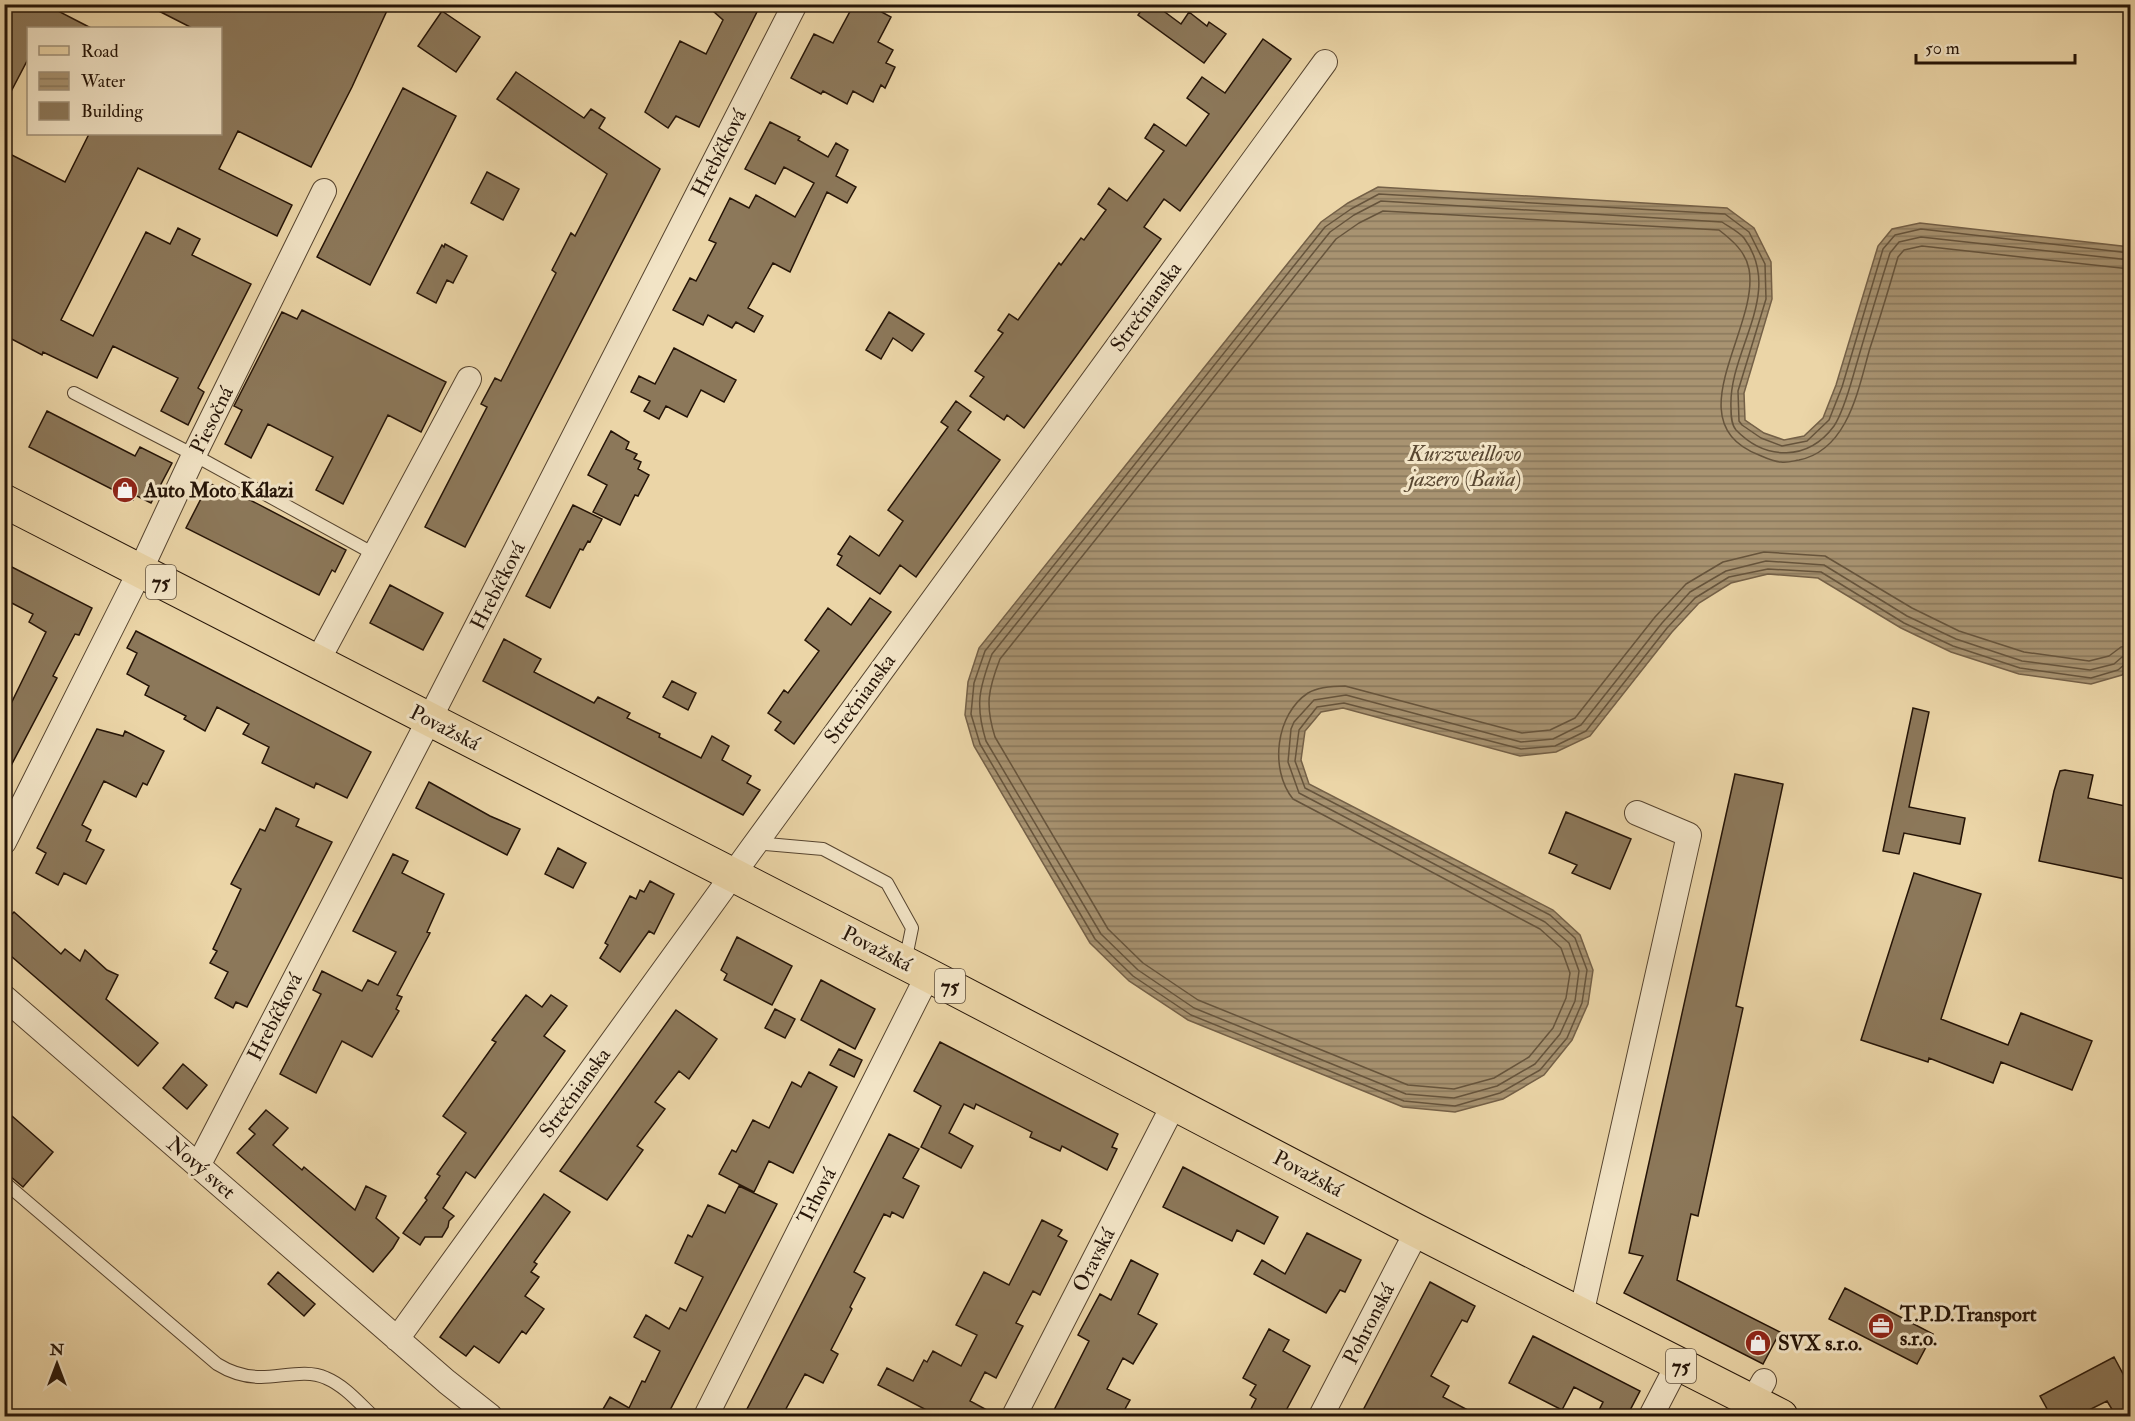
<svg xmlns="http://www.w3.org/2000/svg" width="2135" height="1421" viewBox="0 0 2135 1421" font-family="'IM FELL Double Pica',serif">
  <defs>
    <pattern id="water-rules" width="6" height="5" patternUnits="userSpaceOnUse" patternTransform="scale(1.5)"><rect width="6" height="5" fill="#a89371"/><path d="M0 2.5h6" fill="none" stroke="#89775b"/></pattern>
  </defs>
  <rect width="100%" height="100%" fill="#ebd5a7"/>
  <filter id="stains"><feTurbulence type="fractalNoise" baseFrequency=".00333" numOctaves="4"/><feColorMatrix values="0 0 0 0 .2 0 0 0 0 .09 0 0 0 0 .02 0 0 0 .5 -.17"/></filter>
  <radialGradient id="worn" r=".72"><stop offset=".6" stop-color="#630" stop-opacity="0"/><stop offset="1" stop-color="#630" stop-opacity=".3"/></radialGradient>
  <path fill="url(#water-rules)" stroke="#746047" stroke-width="1.5" d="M1378,187L1727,208L1754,228L1771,262L1772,299L1744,393L1745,420L1764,433L1784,440L1804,436L1823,418L1836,385L1878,246L1892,229L1920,223L2130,247V666L2122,675L2091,684L2019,674L1951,652L1901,628L1818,578L1768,574L1731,583L1699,603L1672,632L1590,736L1556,752L1520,756L1343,708L1321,712L1305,731L1301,760L1309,784L1553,910L1580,935L1593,970L1588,1004L1572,1040L1544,1075L1503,1099L1455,1112L1403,1107L1188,1020L1129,981L1090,943L974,746L965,715L968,682L979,648L1321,222L1348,203Z"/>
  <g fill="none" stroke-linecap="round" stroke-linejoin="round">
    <path stroke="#66543c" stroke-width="1.5" d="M2130,253L1921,229L1895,235L1883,249L1842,387L1829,420L1807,441L1782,446L1761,438L1742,425L1739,421L1738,391L1766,299L1765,264L1749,232L1725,214L1379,194L1351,209L1325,227L985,651L974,683L971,714L980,744L1095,939L1133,976L1191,1015L1404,1101L1455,1106L1500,1093L1540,1070L1567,1038L1582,1003L1587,970L1575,938L1550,915L1305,788L1295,761L1299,730L1317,707L1344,703L1521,749L1555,746L1586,731L1667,628L1695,598L1729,577L1768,569L1821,572L1904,623L1953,646L2020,668L2091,678L2118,670L2125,664L2130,662
      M2130,260L1921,237L1899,242L1890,253C1878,291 1867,328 1856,366C1851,383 1844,411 1834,426C1808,461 1766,461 1736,430C1731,424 1731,415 1731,408C1728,350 1785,294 1744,238C1739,232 1729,227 1722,222L1381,201L1354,215L1330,232L992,654C979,689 975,705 986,741L1101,934L1138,970L1194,1008L1406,1094L1454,1098L1497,1086L1535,1064L1560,1034L1575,1001L1579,971L1569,943L1545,922L1299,793L1288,762L1291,729L1294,722L1314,700L1346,695L1521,742L1553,739L1581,725L1662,623L1690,592L1726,571L1766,561L1824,565L1907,616L1956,639L2022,661L2090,670L2114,664L2122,657L2130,655
      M2130,269L1922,246L1904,250L1898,257C1889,288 1880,318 1870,348C1858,390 1848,450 1799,460C1793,461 1787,463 1781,462C1774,462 1766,458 1759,455C1674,423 1760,328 1749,269C1746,252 1732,240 1719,230L1383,211L1359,223L1336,239L1000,659C988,690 985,705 995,737L1108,929L1143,963L1198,1000L1408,1085L1454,1089L1494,1078L1529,1057L1553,1028L1566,998L1570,973L1561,948L1540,929L1293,799C1269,769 1276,714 1308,693C1318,687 1334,686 1345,686L1522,733L1550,730L1575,718L1655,617L1686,584L1723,562L1764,552L1825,556L1912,608L1959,631L2024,652L2089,661L2109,656L2121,647L2130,646"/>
  </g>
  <path fill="#8c785a" stroke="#251407" stroke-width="1.5" d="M4,4H56L54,9L91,28H28V59L4,105Z
    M145,4H390L352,87L311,167L238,131L219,169L292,205L277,236L138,168L61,320L93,336L146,232L170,244L178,228L200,239L192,255L251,284L198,388L204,392L188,425L161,411L178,378L113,346L97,378L43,352L42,355L4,335V151L65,182L89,134H220V28H192Z
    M705,4H761L699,127L676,116L668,128L645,112L680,41L706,54L723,20Z
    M854,4H867L891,17L878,42L893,50L886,63L895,67L885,88L881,85L873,102L853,91L847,104L823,91L821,94L791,78L814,34L833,43Z
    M1146,4H1154L1181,24L1189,12L1207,26L1209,22L1226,34L1204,63L1138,15Z
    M442,11L480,37L456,72L418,46Z
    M1263,39L1291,59L1180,211L1164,199L1144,227L1161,239L1024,428L1007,415L1004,420L970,396L984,377L975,371L1003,333L998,330L1009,314L1018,320L1059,263L1061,265L1081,238L1084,240L1106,210L1098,204L1109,188L1127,201L1164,151L1145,138L1154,124L1186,146L1209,114L1187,98L1202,77L1225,93Z
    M516,72L584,118L591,109L605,118L599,128L660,169L465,547L425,527L487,407L481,404L495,378L501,381L556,273L552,270L571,233L575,236L607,174L497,99Z
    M403,88L456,116L370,285L317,257Z
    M770,122L800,137L798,140L828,157L836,143L848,150L836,176L856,187L847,203L827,192L790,272L773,263L748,308L763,316L754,332L736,322L732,328L708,315L703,325L673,310L690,278L696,281L716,243L709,240L730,198L749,208L756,195L795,217L814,183L784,167L775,184L745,169Z
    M487,172L519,189L503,220L471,203Z
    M445,244L467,256L453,283L447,280L436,303L417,293L442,245L444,247Z
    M302,310L446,382L421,432L388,415L343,504L316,490L333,457L268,424L251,458L225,444L242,410L234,406L282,312L297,319Z
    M889,312L924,334L912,351L893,338L881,359L866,350Z
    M674,348L736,380L724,402L701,390L687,417L666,406L659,419L644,411L650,401L631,392L639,376L655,384Z
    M956,401L971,412L958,430L1000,460L916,577L900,565L880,594L837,565L842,556L838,554L850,536L879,556L903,521L888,510L948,427L941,422Z
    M47,411L135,456L140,447L172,463L151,503L135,495L133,500L29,447Z
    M611,431L629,442L626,449L637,454L634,459L641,462L638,469L649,475L638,496L635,495L620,525L593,512L607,485L588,475Z
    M209,483L229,493L231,490L346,550L335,572L332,570L319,595L186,528Z
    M573,505L602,519L590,542L588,541L583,550L580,549L550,608L526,596Z
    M4,563L92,608L79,635L75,634L53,676L57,678L4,779V718L46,632L29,622L33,614L4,599Z
    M390,585L443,613L423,650L370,623Z
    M870,598L891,612L794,744L775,730L781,722L768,713L784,690L788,693L819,651L805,640L828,608L851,625Z
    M136,631L371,752L347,798L316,783L314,788L262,763L269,747L243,734L249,724L217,707L205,731L184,719L186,716L145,695L149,686L127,674L137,653L127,648Z
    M504,639L541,659L534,672L594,703L598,697L630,713L627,718L660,734L659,737L701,758L712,736L729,746L722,760L751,776L747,783L760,790L743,815L483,681Z
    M672,681L696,693L688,710L663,697Z
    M1913,708L1929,712L1909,807L1965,818L1960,844L1904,833L1899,854L1883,851Z
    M97,729L123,736L125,731L164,751L147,785L143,783L136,797L104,781L82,825L91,830L86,841L104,850L86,884L64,873L58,885L36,873L46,853L37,848Z
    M2065,770L2093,775L2088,798L2130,807V880L2039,861L2054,791L2060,771Z
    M1735,774L1783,784L1736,1006L1743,1008L1698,1216L1691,1214L1677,1280L1780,1332L1763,1364L1624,1293L1643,1256L1629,1253Z
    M429,782L490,816L520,829L507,855L416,808Z
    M276,808L299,819L296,826L332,842L247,1007L236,1002L233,1008L215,998L228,972L210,963L217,951L213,949L241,889L231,884L260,829L265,831Z
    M1566,812L1631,839L1610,889L1572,873L1577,865L1549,853Z
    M558,848L586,863L573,888L545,874Z
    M393,854L408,861L402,873L444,894L427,932L430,933L397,995L402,997L396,1009L399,1011L372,1057L342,1041L316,1093L280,1074L321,994L313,990L322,971L362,991L368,980L378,985L396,952L353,931Z
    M1914,873L1981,894L1941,1019L2008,1045L2021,1013L2092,1041L2072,1090L2001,1062L1993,1083L1929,1058L1928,1062L1861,1040Z
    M650,881L674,894L654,934L649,931L620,972L600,958L608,945L605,943L630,896L636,899L640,890L644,892Z
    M14,912L61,954L65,949L80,961L85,950L107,970L118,975L106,999L158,1043L138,1066L4,950V922Z
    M737,937L792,966L772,1005L724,980L727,974L721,970Z
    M821,980L875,1009L855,1049L801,1020Z
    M526,995L542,1007L551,995L567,1006L544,1036L565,1051L475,1178L466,1172L443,1208L454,1216L449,1221L448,1227L442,1237H425L420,1245L403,1233L427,1200L425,1198L440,1176L437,1174L466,1133L443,1116L496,1042L492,1040Z
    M775,1009L795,1019L785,1038L765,1028Z
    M676,1010L717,1039L689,1079L679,1071L655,1102L665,1109L637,1146L643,1150L607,1200L560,1171Z
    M940,1042L1118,1134L1112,1147L1117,1149L1107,1170L1062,1146L1060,1151L1030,1137L1032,1132L976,1104L974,1109L964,1104L949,1133L973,1146L961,1168L921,1147L941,1106L914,1091Z
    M839,1049L862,1060L854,1077L830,1065Z
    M183,1064L207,1085L187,1109L163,1088Z
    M809,1072L837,1087L793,1173L769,1161L754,1192L719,1174L732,1150L736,1152L753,1120L769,1128L792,1082L801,1087Z
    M4,1109L53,1152L23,1187L4,1171Z
    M266,1110L288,1128L273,1145L302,1170L304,1167L355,1210L366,1186L386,1196L376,1218L399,1238L393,1248L373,1272L237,1153L255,1134L249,1129Z
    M889,1134L919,1149L903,1178L919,1186L903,1218L892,1212L890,1217L884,1214L854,1272L865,1278L850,1307L852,1309L831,1350L838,1354L823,1383L805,1374L782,1416H757L746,1411Z
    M1183,1167L1278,1217L1264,1244L1237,1230L1232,1241L1163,1207Z
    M739,1186L777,1204L667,1416H599L610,1397L629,1408L642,1381L645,1382L660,1351L634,1337L646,1315L669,1329L680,1308L686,1311L703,1277L675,1263L688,1235L692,1237L708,1205L725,1213Z
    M544,1194L570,1212L534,1262L537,1264L531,1272L539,1277L525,1296L544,1309L526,1334L522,1331L499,1363L474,1346L466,1356L440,1337Z
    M1042,1220L1062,1230L1058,1236L1067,1241L1040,1295L1033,1291L1016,1323L1023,1326L996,1378L985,1372L970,1401L998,1416H938L878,1385L887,1368L913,1381L924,1360L927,1362L933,1351L961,1366L977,1335L956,1325L984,1272L1009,1285Z
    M1307,1233L1361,1260L1345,1292L1340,1290L1326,1313L1254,1274L1262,1260L1285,1274Z
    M1131,1260L1158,1274L1138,1314L1157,1324L1133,1364L1123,1358L1107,1389L1130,1400L1121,1416H1051L1089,1341L1078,1335L1100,1294L1111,1300Z
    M278,1272L315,1304L304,1316L268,1284Z
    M1430,1282L1475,1306L1467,1322L1462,1320L1431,1376L1449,1386L1443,1397L1479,1416H1360Z
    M1845,1288L1933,1334L1917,1364L1829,1319Z
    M1269,1329L1289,1340L1283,1351L1310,1366L1283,1416H1265L1251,1409L1256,1399L1250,1395L1256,1385L1243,1378Z
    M1533,1336L1640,1391L1627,1416H1596L1603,1402L1574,1387L1562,1410L1509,1383Z
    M2114,1357L2130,1387V1416H2116L2107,1401L2077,1416H2051L2040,1396Z"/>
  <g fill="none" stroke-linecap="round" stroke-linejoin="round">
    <g stroke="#56442f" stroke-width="14">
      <path id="lane" d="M74,393L194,455L376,555
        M755,843L823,849L887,883L912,928L905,962
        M4,1182L217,1364C230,1372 246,1377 261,1377C282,1377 307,1369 326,1378C345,1386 359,1403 373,1416"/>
    </g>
    <g stroke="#56442f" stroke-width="26">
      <path id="street" d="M317,662L469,379
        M4,842L140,571L194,455L324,191
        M4,997L447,1382L490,1416
        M198,1166L429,720L795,4
        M1581,1315L1689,835L1637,813
        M397,1339L750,851L1325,62
        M1752,1402L1764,1381
        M706,1416L928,975
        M1014,1416L1174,1104
        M1321,1416L1417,1231
        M1651,1416L1678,1364"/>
    </g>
    <g stroke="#251407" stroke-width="35">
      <path id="primary" d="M4,501L928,975L1417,1231L1781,1416"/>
    </g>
    <use href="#lane" stroke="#f2e4c6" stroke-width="12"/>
    <use href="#street" stroke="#f2e4c6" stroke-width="24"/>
    <use href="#primary" stroke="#ebd5a7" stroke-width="33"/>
  </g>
  <defs>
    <g id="shop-disc" transform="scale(1.35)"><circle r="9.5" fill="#8f2418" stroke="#f2e4c6"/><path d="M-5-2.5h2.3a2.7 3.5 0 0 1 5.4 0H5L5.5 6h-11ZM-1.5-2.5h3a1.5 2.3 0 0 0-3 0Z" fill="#fff"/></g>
    <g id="office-disc" transform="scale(1.35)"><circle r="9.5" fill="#8f2418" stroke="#f2e4c6"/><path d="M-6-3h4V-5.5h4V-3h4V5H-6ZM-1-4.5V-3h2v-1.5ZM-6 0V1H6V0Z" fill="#fff"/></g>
  </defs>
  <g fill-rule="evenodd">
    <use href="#shop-disc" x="125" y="490"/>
    <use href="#office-disc" x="1881" y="1326"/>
    <use href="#shop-disc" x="1758" y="1343"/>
  </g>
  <g text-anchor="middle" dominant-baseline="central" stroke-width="6" stroke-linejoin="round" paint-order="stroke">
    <g fill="#f2e4c6" stroke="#625240" stroke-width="1.5">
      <rect x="146" y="565" width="30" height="34" rx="4.5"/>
      <rect x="935" y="969" width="30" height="34" rx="4.5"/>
      <rect x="1666" y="1349" width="30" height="34" rx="4.5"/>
    </g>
    <g font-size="20" font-weight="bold" fill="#251407">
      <text x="161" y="582">75</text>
      <text x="950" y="986">75</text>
      <text x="1681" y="1366">75</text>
    </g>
    <g font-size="21" fill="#251407" stroke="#f2e4c6">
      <text transform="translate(719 153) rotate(-63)">Hrebíčková</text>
      <text transform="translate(1146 307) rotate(-54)">Strečnianska</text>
      <text transform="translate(212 420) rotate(-64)">Piesočná</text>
      <text transform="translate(498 586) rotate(-63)">Hrebíčková</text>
      <text transform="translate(860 699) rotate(-54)">Strečnianska</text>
      <text transform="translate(445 728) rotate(27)">Považská</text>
      <text transform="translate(877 949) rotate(27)">Považská</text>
      <text transform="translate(275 1017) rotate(-63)">Hrebíčková</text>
      <text transform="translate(575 1093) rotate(-54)">Strečnianska</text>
      <text transform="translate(201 1168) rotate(41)">Nový svet</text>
      <text transform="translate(1308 1174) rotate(28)">Považská</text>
      <text transform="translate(817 1196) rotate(-63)">Trhová</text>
      <text transform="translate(1094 1260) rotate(-63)">Oravská</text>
      <text transform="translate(1369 1324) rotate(-63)">Pohronská</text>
    </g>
    <g font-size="21" font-weight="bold" fill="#251407" stroke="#f2e4c6" text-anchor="start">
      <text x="144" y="490">Auto Moto Kálazi</text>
      <text x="1900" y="1314">T.P.D.Transport<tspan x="1900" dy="24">s.r.o.</tspan></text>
      <text x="1778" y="1343">SVX s.r.o.</text>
    </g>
    <g font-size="22" font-style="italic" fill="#594731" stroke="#f2e4c6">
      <text x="1465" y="454">Kurzweillovo<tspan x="1465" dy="25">jazero (Baňa)</tspan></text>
    </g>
  </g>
  <rect width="2135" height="1421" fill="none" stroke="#ebd5a7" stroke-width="24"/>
  <rect x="6" y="6" width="2123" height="1409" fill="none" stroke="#251407" stroke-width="3"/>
  <rect x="12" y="12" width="2111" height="1397" fill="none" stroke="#251407" stroke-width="1.5"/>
  <rect x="27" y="27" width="195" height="108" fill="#f2e4c6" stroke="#a0917a" stroke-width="1.5"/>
  <rect x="39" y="46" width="30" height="9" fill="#ebd5a7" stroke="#a0917a" stroke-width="1.5"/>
  <text x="81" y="57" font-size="18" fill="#251407">Road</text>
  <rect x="39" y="72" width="30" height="18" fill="url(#water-rules)" stroke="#a0917a" stroke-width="1.5"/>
  <text x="81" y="87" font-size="18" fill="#251407">Water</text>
  <rect x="39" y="102" width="30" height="18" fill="#8c785a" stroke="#a0917a" stroke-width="1.5"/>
  <text x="81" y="117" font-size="18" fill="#251407">Building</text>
  <g transform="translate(57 1364)" stroke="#f2e4c6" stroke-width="4.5" paint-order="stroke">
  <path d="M0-4.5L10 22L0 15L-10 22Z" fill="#251407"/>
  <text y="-9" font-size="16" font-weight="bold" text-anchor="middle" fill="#251407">N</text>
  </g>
  <path d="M1916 54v9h159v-9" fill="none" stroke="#251407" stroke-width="3"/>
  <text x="1925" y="54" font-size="18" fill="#251407" stroke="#f2e4c6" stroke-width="4.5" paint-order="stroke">50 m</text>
  <rect width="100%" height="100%" filter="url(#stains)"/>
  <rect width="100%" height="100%" fill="url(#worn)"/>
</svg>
